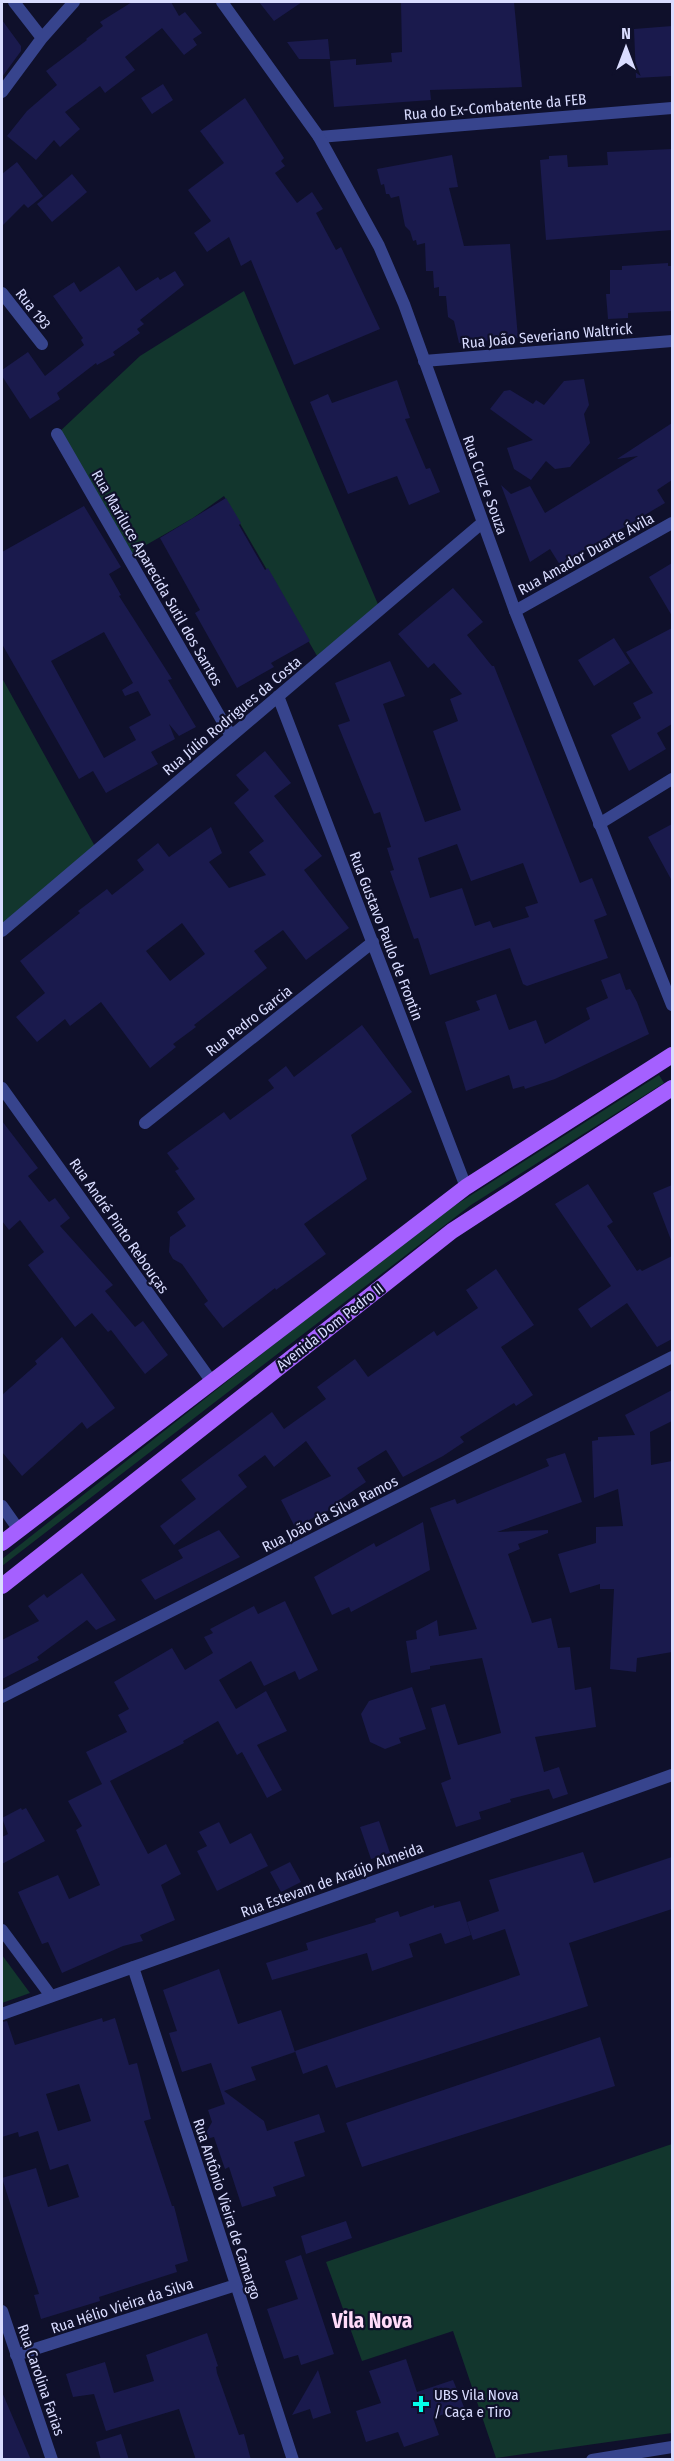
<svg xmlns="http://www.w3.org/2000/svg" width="674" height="2461" viewBox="0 0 674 2461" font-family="'Fira Sans Condensed',sans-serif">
  <rect width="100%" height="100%" fill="#0f102b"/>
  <path fill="#12362d" d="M244,291L380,609L320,661L224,496L193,518L127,556L57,434L140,356Z
    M2,678L97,850L2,931Z
    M659,1075L664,1083L471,1205L2,1566V1559L429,1222Z
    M2,1955L30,1993L2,2003Z
    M672,2144V2433L496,2458L453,2331L362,2361L326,2262Z"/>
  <path fill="#1a1a4d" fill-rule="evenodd" d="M132,2H171L179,16L185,12L202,33L193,39L197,45L184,55L162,28L125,57L135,70L105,93L100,86L65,112L80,129L60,147L54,140L36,160L7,136L27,111L57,85L46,71L87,40L86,39L103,26L100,22Z
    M259,2H302L274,21Z
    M401,2H514L522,87L430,90L431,100L334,107L330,61L356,59V65L392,62L391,53L402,52Z
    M2,20L21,46V51L2,77Z
    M672,26V76L636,78L634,29Z
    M328,39L330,59H299L287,42Z
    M163,84L173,100L152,114L141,98Z
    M245,98L284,158L281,161L285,166L275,173L297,203L312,192L323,209L316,213L336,250L341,247L380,329L294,365L251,260L241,266L229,237L207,252L194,233L211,221L188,190L224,163L200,131Z
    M672,149V230L546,240L540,160L549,159V156L567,155L568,167L608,165L607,152Z
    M452,155L458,187L449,188L464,246L510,244L518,338L459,343L454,321L448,317L446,296H439V287L434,288L433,271H426L425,243L417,245L416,240L413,241L410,231L405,226L399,196L391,198L389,194H386L384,184L381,185L377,169Z
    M17,162L43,196L28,208L24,204L2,226V174Z
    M72,174L87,192L52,222L37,204Z
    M668,263V266H672V311L628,313V318L608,319L606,294H610V270H622V266Z
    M119,266L136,291L158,277L160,280L175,271L184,285L140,320L144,324L137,329L140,333L113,352L115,355L97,365L96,363L57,393L60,399L30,419L2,376V370L28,352L45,376L84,345L81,340L83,338L53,296L74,282L80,292Z
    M584,379L589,405L584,414L590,443L570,467L555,469L546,461L531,480L514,469L507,448L533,440L490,409L504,391L510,390L533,404L536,400L544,405L564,381Z
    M397,380L410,418L405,419L426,469L430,468L440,492L409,505L397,476L348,494L310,402L328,394L332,403Z
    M672,423V480L657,490L665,503L560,565L550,549L530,562L501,485L511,494L530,486L545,513L638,456L617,459Z
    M226,498L241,523L239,525L265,570L268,568L310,641L271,663L274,667L237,688L195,613L200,610L160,538Z
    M84,506L121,567L109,574L121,595L119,596L172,679L168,680L196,727L179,736L169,724L175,739L151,752L158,764L106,793L93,771L79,779L2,644V552ZM104,632L133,683L122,690L125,696L138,691L151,715L129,727L136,740L104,758L51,661Z
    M672,563V616L649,577Z
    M453,588L483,622L467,635L492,666H494L580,883L592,878L607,915L594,920L608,958L527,986L523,984L510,948L430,975L418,938L414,939L390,871L394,870L387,848L391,847L380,812L374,814L338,725L350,721L335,683L390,661L405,696L383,704L425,822L461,810L433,731L458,721L450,699L462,694L434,663L428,668L398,634ZM457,844L471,881L523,863L538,903L525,907L529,917L493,928L490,921L475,926L462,888L430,898L418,858Z
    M672,628V724L657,733L666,749L629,771L611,735L641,718L633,703L653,693L626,652Z
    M614,638L630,663L594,686L578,660Z
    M265,751L291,783L274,796L322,856L304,870L349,928L306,960L283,930L254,951L267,968L194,1025L196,1027L173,1044L176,1047L150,1068L101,1002L70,1026L65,1019L37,1042L16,1017L45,993L20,961L80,913L78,911L107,889L112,895L144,870L137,860L158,843L169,857L211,827L222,853L209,862L229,888L266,875L249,852L264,841L234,803L249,790L236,775ZM182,923L205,954L170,981L146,951Z
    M672,824V881L648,837Z
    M620,973L626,990L630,989L637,1002L649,1034L555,1079L525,1089L524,1086L513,1089L509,1075L466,1091L445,1022L480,1010L476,1001L496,994L509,1030L536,1020L545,1044L590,1019L586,1008L608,998L601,980Z
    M362,1025L412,1092L351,1135L367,1179L304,1224L326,1254L276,1290L275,1288L223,1328L204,1304L208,1301L182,1264L173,1259L169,1252L170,1237L186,1226L177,1212L195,1199L175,1171L179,1169L167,1153L224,1112L230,1120L274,1088L268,1080L286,1066L294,1077Z
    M2,1121L38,1168L28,1176L49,1202L55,1198L70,1218L60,1226L113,1285L105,1291L135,1327L143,1321L168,1355L145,1374L111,1330L108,1332L92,1313L75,1327L28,1265L44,1252L20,1220L9,1230L2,1221Z
    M588,1184L613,1222L607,1226L637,1271L640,1269L642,1271L672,1256V1339L657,1347L627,1303L591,1328L578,1309L611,1286L555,1204Z
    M672,1185V1239L671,1240L653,1193Z
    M496,1269L534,1325L501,1347L533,1395L516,1406L514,1403L460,1437L464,1442L443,1456L403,1477L386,1450L357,1468L366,1482L338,1501L341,1504L295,1527L281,1500L331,1476L306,1441L274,1467L265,1455L238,1475L247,1487L174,1545L160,1526L196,1499L181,1480L272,1412L284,1429L326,1399L317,1387L355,1359L368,1377L434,1331L437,1336L478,1308L466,1290Z
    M62,1337L115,1408L87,1429L82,1422L22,1476L2,1452V1395L37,1364L35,1361Z
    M672,1390V1421L650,1432L651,1465L672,1461V1652L637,1658L636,1672L610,1669L614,1589H600V1584L570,1593L558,1554L596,1543V1527L623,1526L618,1489L594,1498L592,1441L598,1440V1437L635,1435L625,1415Z
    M565,1453L582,1502L497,1532L548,1530V1533L518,1544L520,1549L508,1554L532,1623L551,1618L558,1648L570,1647L575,1690L591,1687L596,1727L535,1737L544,1772L559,1767L568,1794L553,1799L549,1789L510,1799L511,1802L479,1812L481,1819L456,1827L441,1783L451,1779L431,1708L445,1704L458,1745L501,1733L482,1658L430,1666V1669L411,1673L406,1641L417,1639L416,1631L437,1620L439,1636L477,1629L430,1508L455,1499L457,1504L549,1466L546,1459Z
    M423,1522L430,1570L351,1612L349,1607L332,1615L314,1577L374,1543L376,1547Z
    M219,1530L240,1557L155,1600L141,1580L183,1558L178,1550Z
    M82,1573L116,1620L96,1630L87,1620L37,1657L39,1660L2,1679V1640L39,1621L28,1606L44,1594L47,1598Z
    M285,1601L318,1670L299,1680L295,1671L264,1686L251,1661L219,1680L236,1709L266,1691L287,1731L257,1745L282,1790L267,1798L242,1752L237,1755L218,1721L183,1741L184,1743L110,1781L148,1854L166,1844L181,1874L161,1885L175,1920L140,1935L143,1941L123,1946L62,1973L48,1942L42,1944L18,1892L58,1875L69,1899L100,1885L76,1830L82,1826L68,1801L102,1784L86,1752L127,1732L118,1715L129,1709L114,1682L172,1648L185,1670L213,1653L204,1637L213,1633L210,1629L254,1606L258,1614Z
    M412,1687L426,1729L399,1738L401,1743L385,1749L370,1742L361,1714L369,1701Z
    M21,1808L22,1810L26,1808L45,1841L2,1864V1837L8,1834L2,1818Z
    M379,1821L390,1853L371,1859L360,1827Z
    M219,1822L230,1844L251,1833L268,1866L217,1891L197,1851L207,1846L199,1832Z
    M583,1852L594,1883L672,1857V1909L569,1943L588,2006L336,2088L327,2065L303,2074L295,2051L520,1975L505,1929L473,1940L467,1922L499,1911L489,1880Z
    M290,1862L301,1882L281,1892L270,1872Z
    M460,1901L471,1935L445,1944L441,1933L409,1944L413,1957L372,1971L367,1953L272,1980L266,1963L308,1950L306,1943L376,1922L375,1919L398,1911L400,1917L434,1905V1908Z
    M219,1969L238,2024L281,2010L295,2052L251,2067L256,2080L224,2091L264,2121L267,2131L319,2114L325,2132L294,2142L305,2176L273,2187L276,2196L242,2207L229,2167L225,2169L214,2137L202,2140L212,2122L208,2110L225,2104L211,2063L182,2072L169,2033L177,2031L163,1990Z
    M102,2018L103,2022L115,2018L129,2065L137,2063L151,2119L144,2121L172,2206H174L188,2261L175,2265L177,2272L99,2297L100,2301L41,2319L34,2295L39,2294L2,2178L36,2168L48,2207L79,2197L68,2164L50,2170L38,2131L19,2137L18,2132L2,2137V2022L7,2021L15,2045ZM79,2084L91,2121L58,2131L46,2094Z
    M600,2037L615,2086L362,2167L346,2123Z
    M346,2221L352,2238L306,2254L301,2236Z
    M301,2255L334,2354L301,2365L298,2355L284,2359L267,2309L298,2299L285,2261Z
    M207,2333L218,2366L216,2367L217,2373L239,2435L244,2434L251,2460H196L179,2409L106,2431L94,2394L73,2397L66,2374L105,2362L114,2393L154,2381L146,2355Z
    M406,2359L417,2392L453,2380L464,2407L433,2418L439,2435L404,2447L398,2432L366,2442L356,2411L381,2403L369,2371Z
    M318,2370L331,2413L313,2419L310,2409L292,2415Z
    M2,2392L31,2460H2Z
    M121,2434L129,2460H101L96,2442Z"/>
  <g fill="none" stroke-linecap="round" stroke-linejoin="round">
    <path stroke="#37448d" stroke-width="12" d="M14,2L42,38
      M2,92L42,38L74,2
      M319,137L672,108
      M2,293L42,344
      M424,361L672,341
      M57,434L231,736
      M515,611L672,523
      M278,696L466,1187
      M599,824L672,779
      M2,931L482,523
      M2,1088L212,1382
      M145,1123L373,942
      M2,1506L19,1530
      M2,1697L672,1357
      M2,1930L51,1996
      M133,1967L293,2460
      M2,2014L672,1775
      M2,2311L52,2460
      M16,2355L236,2285
      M592,2460L672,2447"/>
    <path stroke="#37448d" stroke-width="12" d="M222,2L319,137L379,246L404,304L515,611L672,1005"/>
    <path stroke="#a560ff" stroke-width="16" d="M2,1543L466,1187L672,1055
      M2,1586L452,1231L672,1088"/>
  </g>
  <path fill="#05ffe8" stroke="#0f102b" stroke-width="2" d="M418 2395h6v6h6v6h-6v6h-6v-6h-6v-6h6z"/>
  <g text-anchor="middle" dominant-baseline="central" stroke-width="4.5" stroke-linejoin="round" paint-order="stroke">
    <g font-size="15" fill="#d9dcff" stroke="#0f102b">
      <text transform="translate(495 107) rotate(-5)">Rua do Ex-Combatente da FEB</text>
      <text transform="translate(33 309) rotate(52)">Rua 193</text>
      <text transform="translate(547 336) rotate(-5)">Rua João Severiano Waltrick</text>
      <text transform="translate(485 485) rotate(70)">Rua Cruz e Souza</text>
      <text transform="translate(586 554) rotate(-29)">Rua Amador Duarte Ávila</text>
      <text transform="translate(157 578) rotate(60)">Rua Mariluce Aparecida Sutil dos Santos</text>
      <text transform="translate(232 716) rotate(-40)">Rua Júlio Rodrigues da Costa</text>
      <text transform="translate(386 936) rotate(69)">Rua Gustavo Paulo de Frontin</text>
      <text transform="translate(249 1021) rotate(-38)">Rua Pedro Garcia</text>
      <text transform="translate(119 1226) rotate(55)">Rua André Pinto Rebouças</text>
      <text transform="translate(330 1327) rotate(-38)">Avenida Dom Pedro II</text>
      <text transform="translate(330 1514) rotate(-27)">Rua João da Silva Ramos</text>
      <text transform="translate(332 1880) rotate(-20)">Rua Estevam de Araújo Almeida</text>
      <text transform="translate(227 2209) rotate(72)">Rua Antônio Vieira de Camargo</text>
      <text transform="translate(122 2306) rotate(-18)">Rua Hélio Vieira da Silva</text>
      <text transform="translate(41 2380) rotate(71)">Rua Carolina Farias</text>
    </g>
    <g font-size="15" fill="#d9dcff" stroke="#0f102b" text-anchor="start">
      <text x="434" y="2395">UBS Vila Nova<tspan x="434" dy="17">/ Caça e Tiro</tspan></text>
    </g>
    <g font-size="21" font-weight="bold" fill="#ffdbf9" stroke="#0f102b">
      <text x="372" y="2321">Vila Nova</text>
    </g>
  </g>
  <rect width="674" height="2461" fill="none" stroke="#d9dcff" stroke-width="6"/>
  <g transform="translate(626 48)" stroke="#0f102b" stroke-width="4.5" paint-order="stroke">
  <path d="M0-4.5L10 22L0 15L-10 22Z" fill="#d9dcff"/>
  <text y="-9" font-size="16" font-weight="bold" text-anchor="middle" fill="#d9dcff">N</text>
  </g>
</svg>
